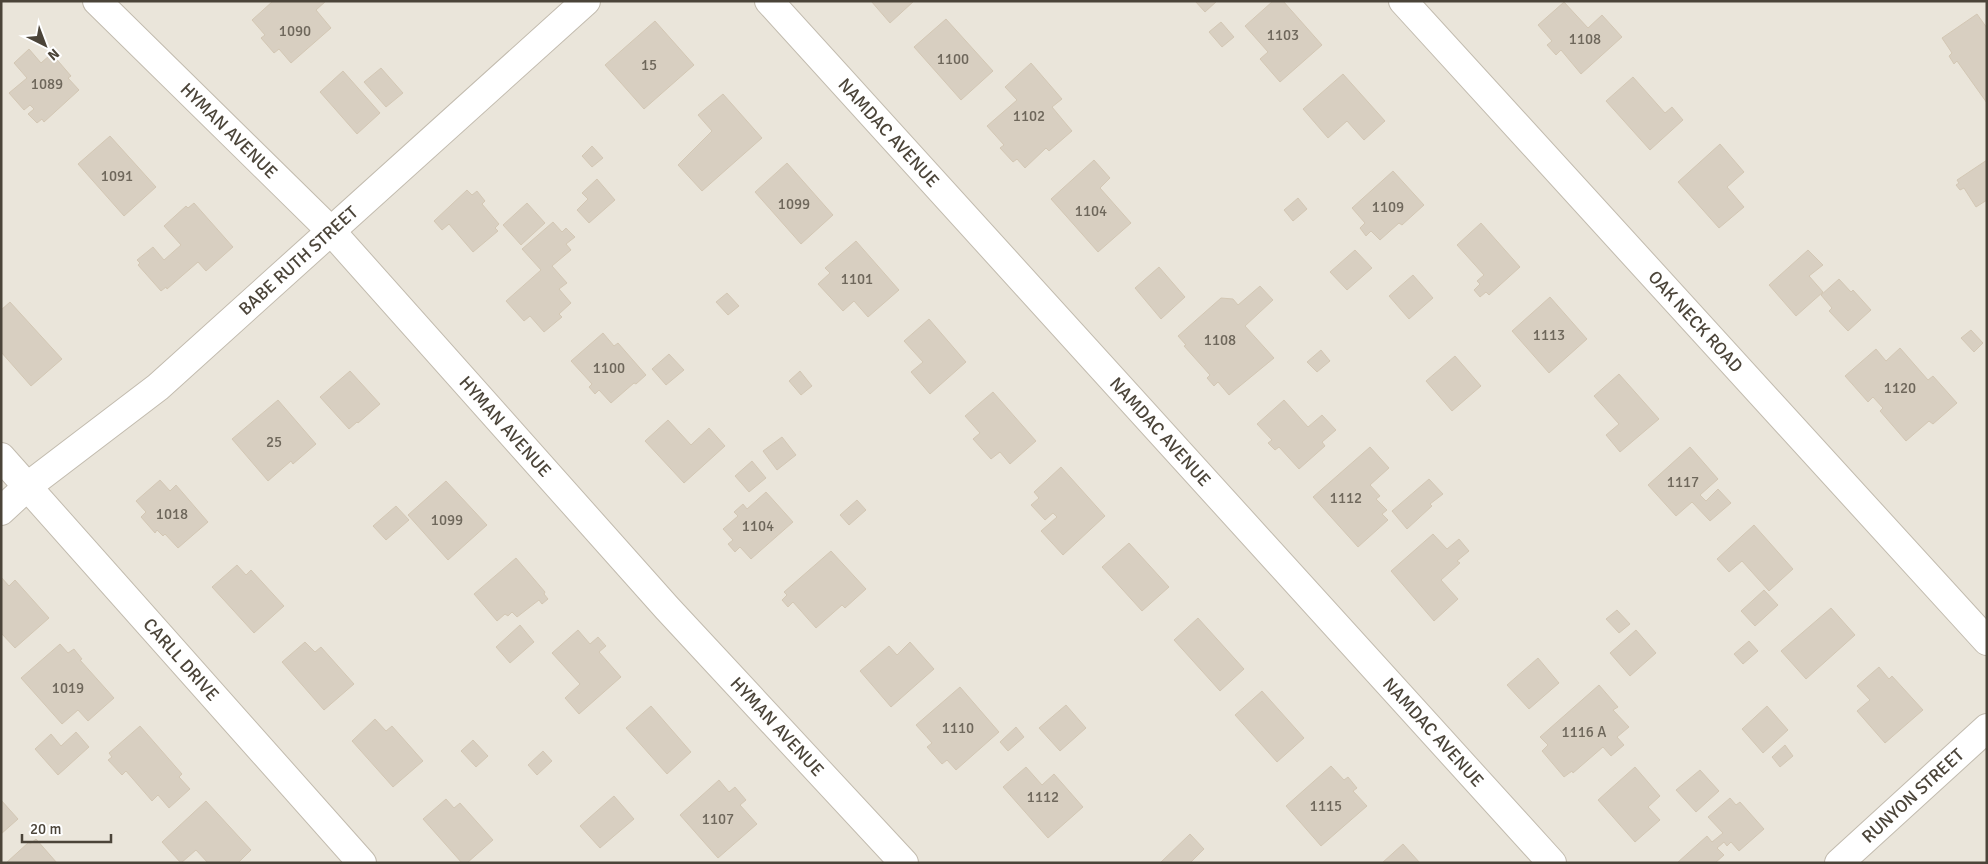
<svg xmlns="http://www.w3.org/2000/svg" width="1988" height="864" viewBox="0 0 1988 864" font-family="Signika,sans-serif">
  <rect width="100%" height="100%" fill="#f6f3ec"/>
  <path fill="#eae5da" d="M1,1H1987V863H1Z"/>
  <path fill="#d8cfc1" stroke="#d3c7b4" d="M326,1L316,10L331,28L291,63L279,49L274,53L261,38L265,35L252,20L273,1Z
    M871,1H914L890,23Z
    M1195,1H1217L1205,12Z
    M1273,1H1283L1322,45L1280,82L1260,59L1268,52L1245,26Z
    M1564,2L1588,28L1602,15L1622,37L1581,74L1561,50L1556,55L1547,45L1552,41L1538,25Z
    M1977,14L1987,28V103L1957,61L1954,64L1949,56L1952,53L1942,38Z
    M946,19L993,71L961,100L914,47Z
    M655,21L694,65L644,109L605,65Z
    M1221,22L1234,37L1222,47L1209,32Z
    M29,49L41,63L50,55L51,57L53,55L71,76L68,78L79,90L44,122L42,119L37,123L28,114L34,109L30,105L24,110L9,93L27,78L14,63Z
    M1031,63L1062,99L1052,107L1072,131L1049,151L1046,148L1025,168L1017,159L1013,162L1000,148L1004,145L987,126L1017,100L1005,87Z
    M381,68L403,93L386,107L364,82Z
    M343,71L380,113L357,134L320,92Z
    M1343,74L1385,121L1364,140L1347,121L1328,138L1303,109Z
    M1633,77L1665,113L1672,107L1683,120L1650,150L1606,101Z
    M723,94L762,138L702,191L678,165L712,131L698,115Z
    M110,136L156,187L124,216L78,164Z
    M1720,144L1744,172L1727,187L1744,207L1719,228L1678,182Z
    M592,146L603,158L592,167L582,156Z
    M1094,160L1110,178L1100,188L1131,223L1098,252L1051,199Z
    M1987,160V200L1976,207L1964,188L1960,190L1956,185L1959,183L1957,180Z
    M787,163L833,215L801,244L755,192Z
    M1393,171L1424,205L1402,225L1399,223L1380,240L1371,231L1366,236L1360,228L1365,223L1352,208Z
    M597,179L615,200L589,223L577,210L588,199L582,193Z
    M467,190L472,195L477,191L485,201L482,204L499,224L495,228L498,231L473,252L449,224L442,230L434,221Z
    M1298,198L1307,209L1293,221L1284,210Z
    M194,203L233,247L206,271L198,262L167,289L166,287L161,291L138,265L140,263L137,260L153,247L164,260L181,245L164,226L186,206L188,208Z
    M527,203L545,223L521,245L503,225Z
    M553,222L562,232L566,228L575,237L566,244L571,250L552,266L567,283L559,289L571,303L559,314L562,317L544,332L530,316L524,321L506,301L541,270L522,249Z
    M1481,223L1520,267L1489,295L1486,292L1480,297L1474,290L1480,284L1477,281L1484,275L1457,245Z
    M856,241L899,290L868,317L854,301L843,311L818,284L830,273L825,268Z
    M1355,250L1372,268L1347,290L1330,272Z
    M1808,250L1823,265L1809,276L1823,292L1796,316L1769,285Z
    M1159,267L1185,297L1161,319L1135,288Z
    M1413,275L1433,298L1409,319L1389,296Z
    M1839,279L1851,292L1853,290L1871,310L1848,331L1829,311L1832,308L1821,295Z
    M1260,286L1273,300L1245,326L1274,358L1229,395L1218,382L1214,386L1207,378L1210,375L1184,346L1186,345L1178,336L1221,298L1233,299L1238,305Z
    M727,293L739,306L728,315L716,302Z
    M1550,297L1587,339L1549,373L1512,331Z
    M10,302L62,359L31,386L1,352V310Z
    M929,319L966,362L930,394L911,372L923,362L904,341Z
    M1971,330L1983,343L1974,352L1961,338Z
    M603,333L614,346L618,343L646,375L636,384L634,383L611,403L599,390L595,394L589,387L592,384L571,361Z
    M1900,348L1928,380L1933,376L1957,403L1933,424L1929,421L1906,441L1880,411L1883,408L1873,397L1868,402L1845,376L1876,349L1886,361Z
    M1321,350L1330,361L1317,372L1307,362Z
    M669,354L684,370L666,385L652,369Z
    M1455,356L1481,386L1452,411L1426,381Z
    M350,371L380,404L358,423L357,422L349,429L320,397Z
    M800,371L812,386L801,395L789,381Z
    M1619,374L1659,419L1620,452L1606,435L1619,424L1594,396Z
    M993,392L1036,441L1010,464L1000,452L991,459L973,439L980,433L965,416Z
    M278,400L316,444L293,464L291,461L268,481L232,439Z
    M1284,400L1308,427L1322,415L1336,430L1322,442L1325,446L1299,469L1279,447L1275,450L1268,443L1272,440L1257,424Z
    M668,420L691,445L709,428L725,446L684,483L645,441Z
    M782,437L796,455L777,470L763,451Z
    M1370,447L1389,468L1370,485L1380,496L1376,499L1387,510L1382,514L1388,520L1358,547L1313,497Z
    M1690,447L1718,479L1700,495L1706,501L1718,489L1731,503L1710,521L1692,502L1676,516L1648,485Z
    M752,461L766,478L749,492L735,476Z
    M1061,467L1105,516L1063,555L1041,531L1057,517L1053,513L1045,520L1031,505L1039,498L1034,492Z
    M1429,479L1443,494L1430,504L1432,506L1407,529L1392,511Z
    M160,480L170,491L176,485L208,522L178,548L165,534L163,536L157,530L155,533L141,517L146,512L136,501Z
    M446,481L487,525L448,560L408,515Z
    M766,492L793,522L751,559L740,547L735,552L728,544L733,540L723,529L738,516L734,512L743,504L747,509Z
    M857,500L866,510L849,525L840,515Z
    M396,506L409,520L386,540L373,526Z
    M1754,525L1793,569L1769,591L1742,561L1729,572L1717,559Z
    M1433,534L1447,549L1459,539L1469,551L1457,561L1460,563L1441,580L1458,599L1434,621L1391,571Z
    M1129,543L1169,587L1142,611L1102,567Z
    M831,551L866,589L845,608L842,605L816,628L793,602L788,607L782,600L787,595L784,592Z
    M516,558L545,592L544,594L548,599L542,604L539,600L517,617L512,612L508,616L505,614L497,621L474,594Z
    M237,565L246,575L251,570L284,606L254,633L212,587Z
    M1,577L9,586L15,580L49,618L15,648L2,634L1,635Z
    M1764,590L1778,605L1755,626L1741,611Z
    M1831,608L1855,635L1806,679L1781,651Z
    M1617,610L1630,624L1619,633L1606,619Z
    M1198,618L1244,669L1220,691L1174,640Z
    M520,625L534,642L510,663L496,647Z
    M578,630L590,644L598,637L606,646L599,652L621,677L579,714L565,698L580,684L552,653Z
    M1636,630L1656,653L1630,676L1610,653Z
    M1749,641L1758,651L1743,664L1734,654Z
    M305,642L315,652L321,647L354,684L324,710L282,662Z
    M910,642L934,669L891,707L860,671L889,646L897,655Z
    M60,644L68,653L74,649L82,659L80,660L114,698L88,721L78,710L62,724L21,678Z
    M1538,658L1559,683L1529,709L1507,685Z
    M1879,667L1889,679L1892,676L1923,710L1885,743L1857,711L1870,700L1857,686Z
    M1599,685L1618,707L1613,710L1629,727L1617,737L1624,745L1611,756L1603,747L1573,773L1572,771L1564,777L1542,751L1548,745L1540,737Z
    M960,687L999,732L956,770L947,760L942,764L927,747L932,743L916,725Z
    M1262,691L1304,738L1277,762L1235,715Z
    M1066,705L1086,728L1060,751L1039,728Z
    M651,706L691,752L667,774L626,728Z
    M1767,706L1788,730L1763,753L1742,729Z
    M375,719L386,731L392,726L423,761L393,787L352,741Z
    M140,726L182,774L179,777L190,789L169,808L158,795L152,801L126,771L122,775L108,760L112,757L109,753Z
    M1016,727L1024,737L1008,751L1000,742Z
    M76,732L89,747L58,775L35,749L51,734L61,746Z
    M473,740L488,756L476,767L461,751Z
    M1785,745L1793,756L1780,767L1772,757Z
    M543,751L552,761L537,775L528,765Z
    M1331,766L1344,780L1348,777L1357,788L1353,791L1367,806L1321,846L1286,806Z
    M1026,767L1042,785L1054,774L1083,807L1048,838L1003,787Z
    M1635,767L1660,796L1648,807L1660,820L1635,842L1598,800Z
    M1700,770L1719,791L1696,812L1676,790Z
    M719,780L729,792L735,787L746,800L740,805L757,824L718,858L680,815Z
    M614,796L634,819L600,848L580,826Z
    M1730,798L1736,805L1740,802L1764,829L1739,851L1731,842L1727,846L1724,842L1717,848L1724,855L1715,863H1677L1707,836L1712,842L1723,833L1708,817Z
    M446,799L454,808L460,803L493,840L467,863H462L423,819Z
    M1,800L18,819L1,834Z
    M206,801L251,850L238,863H208L196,850L181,863L162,842Z
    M1190,834L1204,849L1190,863H1160Z
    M36,839L57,863H6L29,842L30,844Z
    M1403,844L1420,863H1382Z"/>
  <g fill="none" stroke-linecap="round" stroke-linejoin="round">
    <g stroke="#c2bbae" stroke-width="30">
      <g id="minor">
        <path id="s1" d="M97,1L331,231L667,608L904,863"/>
        <path id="s2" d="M769,1L1552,863"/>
        <path id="s3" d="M1403,1L1987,641"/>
        <path id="s4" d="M1,457L362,863"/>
        <path id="s5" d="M1,511L28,486L158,387L586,1"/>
        <path id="s6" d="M1839,863L1987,728"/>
      </g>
    </g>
    <use href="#minor" stroke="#fff" stroke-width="28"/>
  </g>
  <g text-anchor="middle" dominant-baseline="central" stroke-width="4" stroke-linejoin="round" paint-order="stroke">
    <g font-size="15" fill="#6e675b">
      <text x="295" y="31">1090</text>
      <text x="1283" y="35">1103</text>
      <text x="1585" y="39">1108</text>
      <text x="953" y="59">1100</text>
      <text x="649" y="65">15</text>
      <text x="47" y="84">1089</text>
      <text x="1029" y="116">1102</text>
      <text x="117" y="176">1091</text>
      <text x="794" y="204">1099</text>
      <text x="1388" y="207">1109</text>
      <text x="1091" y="211">1104</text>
      <text x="857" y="279">1101</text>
      <text x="1549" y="335">1113</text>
      <text x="1220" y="340">1108</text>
      <text x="609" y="368">1100</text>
      <text x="1900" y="388">1120</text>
      <text x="274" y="442">25</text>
      <text x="1683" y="482">1117</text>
      <text x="1346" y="498">1112</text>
      <text x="172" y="514">1018</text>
      <text x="447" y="520">1099</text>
      <text x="758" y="526">1104</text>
      <text x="68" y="688">1019</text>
      <text x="958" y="728">1110</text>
      <text x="1584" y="732">1116 A</text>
      <text x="1043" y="797">1112</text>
      <text x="1326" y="806">1115</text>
      <text x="718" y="819">1107</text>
    </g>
    <g font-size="18" fill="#4b4439" stroke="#fff">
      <text stroke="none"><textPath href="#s1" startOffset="185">HYMAN AVENUE</textPath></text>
      <text stroke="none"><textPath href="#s2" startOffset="178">NAMDAC AVENUE</textPath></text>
      <text stroke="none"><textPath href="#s5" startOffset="389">BABE RUTH STREET</textPath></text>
      <text stroke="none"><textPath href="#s3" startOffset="434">OAK NECK ROAD</textPath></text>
      <text stroke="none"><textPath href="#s1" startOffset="590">HYMAN AVENUE</textPath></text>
      <text stroke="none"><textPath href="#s2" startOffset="582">NAMDAC AVENUE</textPath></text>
      <text stroke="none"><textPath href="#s4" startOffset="271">CARLL DRIVE</textPath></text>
      <text stroke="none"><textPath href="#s1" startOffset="995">HYMAN AVENUE</textPath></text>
      <text stroke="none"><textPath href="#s2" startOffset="988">NAMDAC AVENUE</textPath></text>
      <text stroke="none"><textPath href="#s6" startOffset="100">RUNYON STREET</textPath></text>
    </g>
  </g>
  <rect width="1988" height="864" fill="none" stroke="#4b4439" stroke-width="5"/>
  <g transform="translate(45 45) rotate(138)" stroke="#ffffff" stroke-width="4" paint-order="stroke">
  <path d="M0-4L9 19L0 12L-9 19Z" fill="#4b4439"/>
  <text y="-8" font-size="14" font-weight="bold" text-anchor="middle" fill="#4b4439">N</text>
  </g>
  <path d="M22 834v8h89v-8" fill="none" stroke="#4b4439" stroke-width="2.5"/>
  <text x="30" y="834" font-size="15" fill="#4b4439" stroke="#ffffff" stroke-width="4" paint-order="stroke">20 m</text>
</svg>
